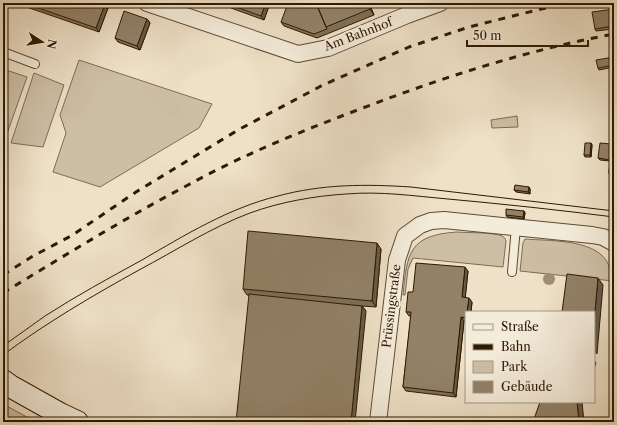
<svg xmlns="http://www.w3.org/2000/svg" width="617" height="425" viewBox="0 0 617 425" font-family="'Libre Caslon Text',serif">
  <rect width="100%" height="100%" fill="#eee1c7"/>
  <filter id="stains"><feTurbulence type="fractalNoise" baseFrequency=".005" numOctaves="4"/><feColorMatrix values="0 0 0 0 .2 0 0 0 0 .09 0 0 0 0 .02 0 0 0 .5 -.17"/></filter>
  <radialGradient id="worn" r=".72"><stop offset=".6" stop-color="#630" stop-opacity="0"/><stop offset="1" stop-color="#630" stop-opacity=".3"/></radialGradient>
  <path fill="#cdbfa5" stroke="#7e6c52" d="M79,60L212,104L199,128L100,187L53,172L66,133L60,115Z
    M3,69L27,77L3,145Z
    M34,73L64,85L43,147L11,143Z
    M517,116L518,127L492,128L491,120Z
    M457,232C468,233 493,232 502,236C505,238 505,238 506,241L503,267L413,258L408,269L405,295H403C407,253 409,235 457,232Z
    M525,239C549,241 591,239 606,260C610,266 611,274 613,281L520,271L523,243Z
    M3,404L36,422H3Z"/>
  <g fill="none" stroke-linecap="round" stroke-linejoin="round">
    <g stroke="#5e4b32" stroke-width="10">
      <path id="lane" d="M3,52L35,64
        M512,272L516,227"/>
    </g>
    <g stroke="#5e4b32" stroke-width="18">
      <path id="street" d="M147,3L298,54L328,48L407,15L440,3
        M378,422L397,260L405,236L420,225L431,221L444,220L592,235L603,237L614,243"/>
    </g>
    <g stroke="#2e1900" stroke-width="24">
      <path id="secondary" d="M3,381L10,386L60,414L77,422"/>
    </g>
    <use href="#lane" stroke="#f4ecdb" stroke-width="8"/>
    <use href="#street" stroke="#f4ecdb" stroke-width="16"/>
    <use href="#secondary" stroke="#f4ecdb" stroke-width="22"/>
    <path stroke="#2e1900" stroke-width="1" d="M3,346C17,336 31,326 45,316C76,296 109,278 142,260C185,235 229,208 278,196C322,184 366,184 411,187L614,211
      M3,355C46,323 92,296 139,270C175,251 212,227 250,213C280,202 314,196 346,194C380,191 414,196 448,199C503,204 559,210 614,217"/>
    <path stroke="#2e1900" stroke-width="3" stroke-dasharray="7 7" stroke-linecap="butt" d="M3,275L33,256L71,236L136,192L238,130L323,85L409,47L469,27L537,10L571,3
      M3,293C64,256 125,218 188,185C248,152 312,127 376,103C453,74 533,49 614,34"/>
  </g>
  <circle fill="#9f8e75" cx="549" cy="279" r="6"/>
  <path fill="#7e6f59" stroke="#2e1900" d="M15,3H103L108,8L99,32Z
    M203,3H212L211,6Z
    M229,3H270L264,20L231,8L228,4Z
    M316,3H369L374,15L317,38L284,26L281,22L310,5Z
    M614,9V29L596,31L595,29Z
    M147,19L150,23L140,50L118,42L115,38Z
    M614,57V67L599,70L598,68Z
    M614,141V175H610L609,173L610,161L600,160L598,158Z
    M591,143L592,145L591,157H585L584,155Z
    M529,187L530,189V194L516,192L514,190Z
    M524,211L525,213L524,219L507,217L506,215Z
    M381,249L376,307L362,306L366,311L247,295L243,289Z
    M468,271L465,297L472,302L471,312H466V322L464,321L456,397L406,391L403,387L411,316H409L406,312Z"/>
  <path fill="#665a48" stroke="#2e1900" d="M266,3H270L264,20L261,16Z
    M368,3H369L374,15L370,9Z
    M105,4L108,8L99,32L96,28Z
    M147,19L150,23L140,50L137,46Z
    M591,143L592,145L591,157L590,155Z
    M529,187L530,189V194L528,192Z
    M524,211L525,213L524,219L523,217Z
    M377,243L381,249L376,307L372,301Z
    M465,267L468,271L465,301L462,297Z
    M598,278L603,285L597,354L594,350V322Z
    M469,298L472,302L471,312H467Z
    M362,306L366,311L355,422H351Z
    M461,317L464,321L456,397L453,393Z
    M594,360L596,363L594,369Z
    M577,402H582L584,422H579Z"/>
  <path fill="#928167" stroke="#2e1900" d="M24,3H103L105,4L96,28Z
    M229,3H266L261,16L228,4Z
    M288,3H303L310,5L316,3L327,29L314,34L281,22Z
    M316,3H368L370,9L326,27Z
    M614,9V26L595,29L592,12Z
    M124,11L147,19L137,46L115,38Z
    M614,57V65L598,68L596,60Z
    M611,141H614V173H609L610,160L598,158L600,143L611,144Z
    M585,143H591L590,155H584Z
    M515,185L529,187L528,192L514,190Z
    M506,209L524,211L523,217L506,215Z
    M248,231L377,243L372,301L243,289Z
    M416,263L465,267L462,297L469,298L467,312H466V318L461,317L453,393L403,387L411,312H406L408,292H413Z
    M567,274L598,278L594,322V312H562Z
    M249,294L362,306L351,422H236Z
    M540,402H577L579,422H533Z"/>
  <g text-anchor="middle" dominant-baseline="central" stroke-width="4" stroke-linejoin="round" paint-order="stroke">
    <g font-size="12" fill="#2e1900" stroke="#f4ecdb">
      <text transform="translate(358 34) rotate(-21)">Am Bahnhof</text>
      <text transform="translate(391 306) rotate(-83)">Prüssingstraße</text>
    </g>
  </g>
  <rect width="617" height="425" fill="none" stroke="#eee1c7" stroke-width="16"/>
  <rect x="4" y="4" width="609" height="417" fill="none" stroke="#2e1900" stroke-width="2"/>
  <rect x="8" y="8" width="601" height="409" fill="none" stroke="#2e1900"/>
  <rect x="465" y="311" width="130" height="92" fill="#f4ecdb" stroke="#a59883"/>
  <rect x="473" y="324" width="20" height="6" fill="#f4ecdb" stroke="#a59883"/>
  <text x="501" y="331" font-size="12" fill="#2e1900">Straße</text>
  <rect x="473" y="344" width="20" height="6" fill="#2e1900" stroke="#a59883"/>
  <text x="501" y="351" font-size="12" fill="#2e1900">Bahn</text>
  <rect x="473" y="361" width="20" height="12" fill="#cdbfa5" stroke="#a59883"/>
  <text x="501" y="371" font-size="12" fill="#2e1900">Park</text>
  <rect x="473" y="381" width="20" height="12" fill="#928167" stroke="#a59883"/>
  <text x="501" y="391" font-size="12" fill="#2e1900">Gebäude</text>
  <g transform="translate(42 42) rotate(102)" stroke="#f4ecdb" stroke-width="3" paint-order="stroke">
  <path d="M0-3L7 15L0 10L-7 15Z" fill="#2e1900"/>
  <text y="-6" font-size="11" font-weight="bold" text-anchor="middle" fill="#2e1900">N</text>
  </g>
  <path d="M467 40v6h121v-6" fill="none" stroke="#2e1900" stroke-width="2"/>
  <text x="473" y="40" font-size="12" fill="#2e1900" stroke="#f4ecdb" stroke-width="3" paint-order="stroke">50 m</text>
  <rect width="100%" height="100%" filter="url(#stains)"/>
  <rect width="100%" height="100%" fill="url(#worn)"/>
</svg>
